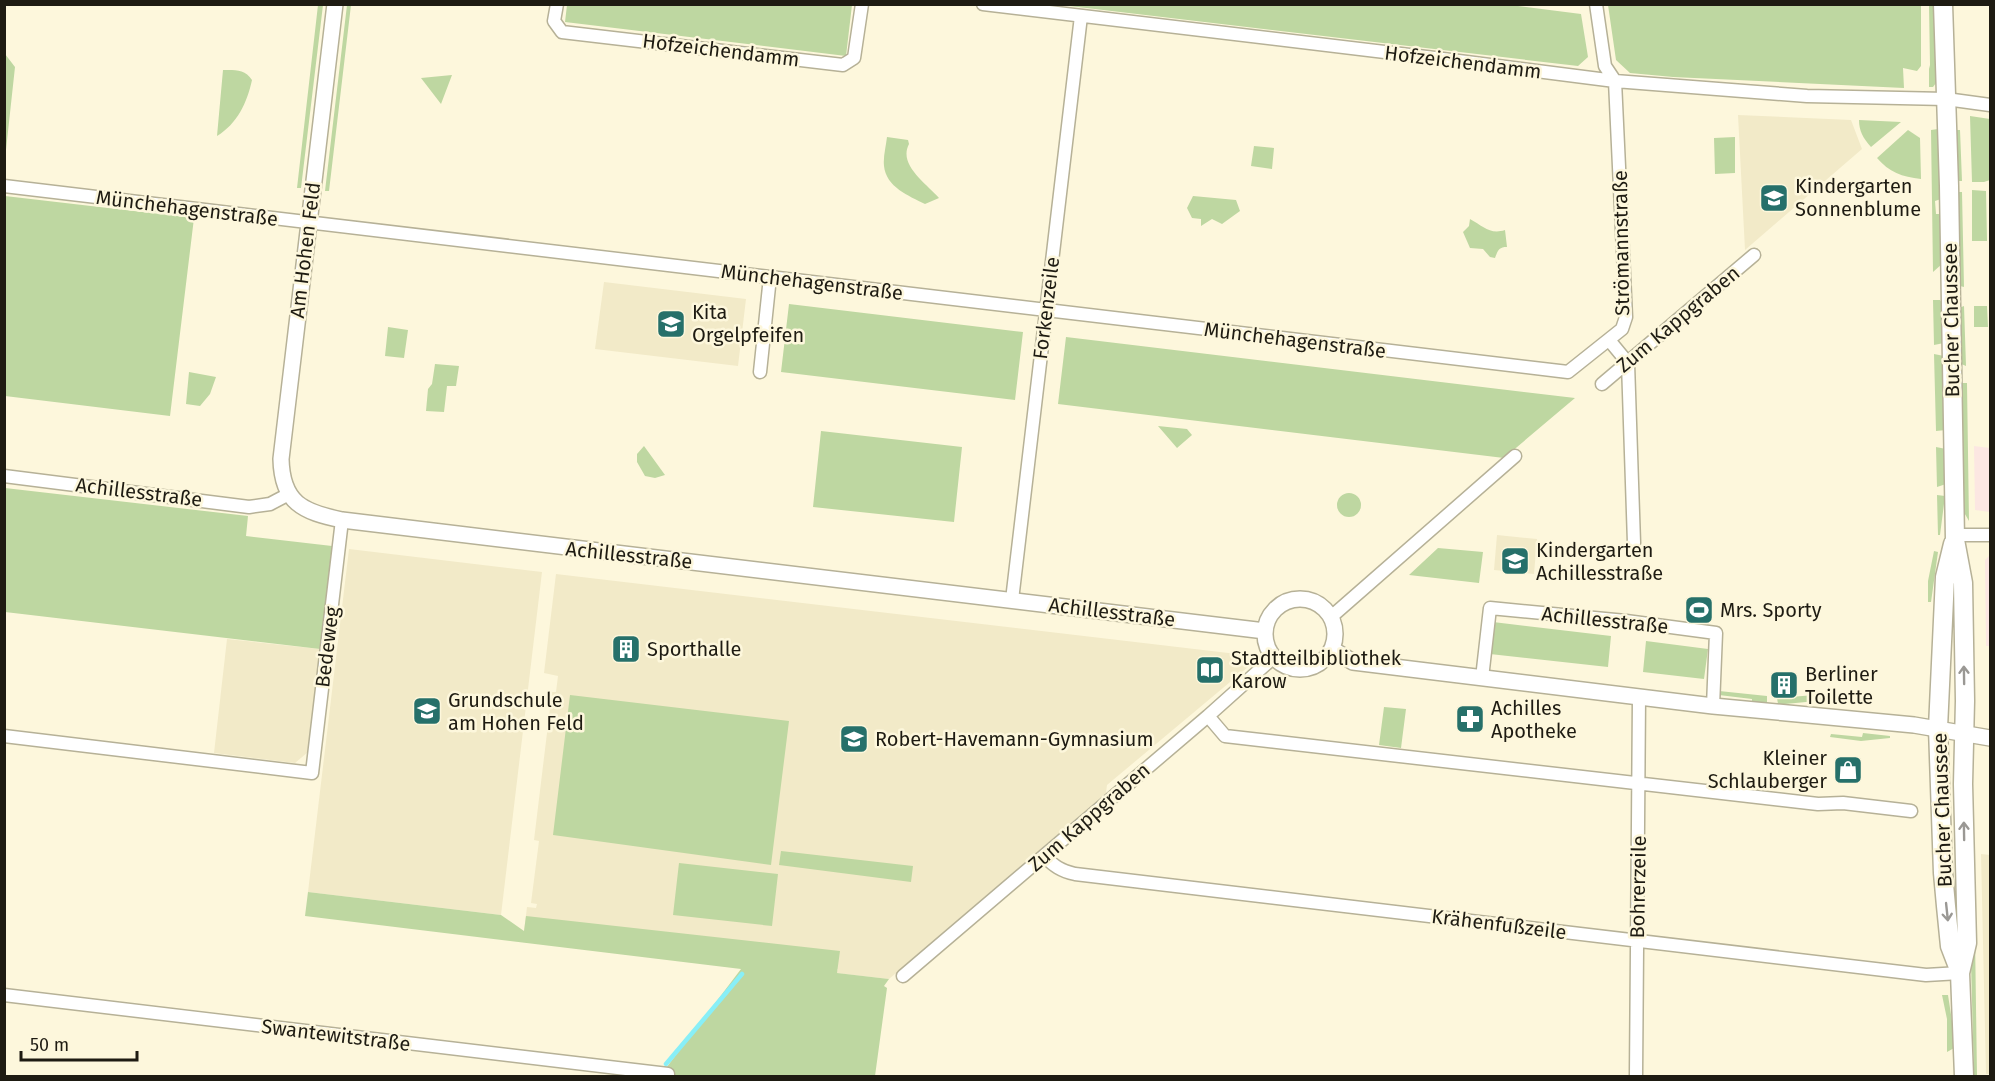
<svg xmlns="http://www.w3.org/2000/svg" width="1995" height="1081" viewBox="0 0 1995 1081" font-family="'Fira Sans',sans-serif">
  <rect width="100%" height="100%" fill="#fdf7dc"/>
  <path fill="#fce7e2" d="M1974,446L1990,448V512L1975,510Z
    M1989,556H1990V646H1986L1985,560Z"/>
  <path fill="#f2eac8" d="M1738,115L1851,120L1862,149L1745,250Z
    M604,282L746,299L738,366L595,349Z
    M1497,535L1537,539L1534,574L1494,570Z
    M349,549L542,572L501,915L308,892Z
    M556,574L1237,654L1246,656L1254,662L1107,785L1106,793L889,979L836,973L838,969L524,931L527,907L536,908L537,904L531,903L539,841L534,840L552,692H556L558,676L544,673Z
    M227,639L320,649L308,752L295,763L214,753Z
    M1981,854L1990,855V1074H1986Z"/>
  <path fill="#bed7a1" d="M318,5H323L301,188H297Z
    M347,5H351L329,191H325Z
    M567,5H852L846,56L565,22Z
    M1061,5L1502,4L1581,14L1588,57L1578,66Z
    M1608,5H1921V66L1917,71L1903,68L1904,88L1673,77L1630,73L1616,60Z
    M1929,5H1935L1938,75L1936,83L1933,87H1929V69L1930,65Z
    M5,54L15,67L5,159L4,54Z
    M223,70C235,70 245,69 252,80C247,103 237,124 217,136Z
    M452,75L441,104L421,78Z
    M1970,116L1990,119V180L1984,182H1972Z
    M1859,120L1901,122L1871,147C1863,138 1859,131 1859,120Z
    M1938,129L1941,199L1935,201L1936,214H1941L1942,264L1933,272L1931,130Z
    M1908,130L1920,138L1921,179C1902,177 1889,172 1877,158Z
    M1955,130H1960L1962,181H1956Z
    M887,137L908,140L909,144C898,165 926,183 939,198L925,204C909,196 886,187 884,166C883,157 886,146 887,137Z
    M1735,137V173L1715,174L1714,138Z
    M1254,146L1274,148L1272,169L1251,166Z
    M1972,190L1986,191L1987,241H1972Z
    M1956,192H1962L1964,287L1960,286L1958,281Z
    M5,196L194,218L170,416L5,396Z
    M1193,196L1236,200L1240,211L1222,224L1212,219L1201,226V219L1192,218L1187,208Z
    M1470,219C1483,226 1490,235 1505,230L1507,247C1499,247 1498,250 1495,258L1490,257L1483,249L1470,248L1463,232L1469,226Z
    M1933,300H1940L1943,304L1944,343L1934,345Z
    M789,304L1023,332L1015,400L781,372Z
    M1964,306L1966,366L1959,363V308Z
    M1974,306H1987L1988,327H1974Z
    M388,327L408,330L404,358L385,356Z
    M1066,337L1575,398L1504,458L1058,404Z
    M1934,354L1944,356L1946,430L1936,431Z
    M435,364L459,366L456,386H447L444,412L426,411L428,389L432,384Z
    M189,372L216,377L210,394L200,406L186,404Z
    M1960,383H1967L1969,521L1962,509Z
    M1158,426L1187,429L1192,435L1177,448Z
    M821,431L962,447L954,522L813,507Z
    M644,446L665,475L655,478L645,476L637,462V454Z
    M1936,447L1946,449V484L1937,487Z
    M5,488L248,516L246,536L332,546L320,649L5,612Z
    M1337 505a12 12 0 1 1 24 0a12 12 0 1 1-24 0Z
    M1937,495L1945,496L1940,535H1938Z
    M1438,548L1483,552L1479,583L1409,575Z
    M1934,551L1938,552L1931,602H1928V581Z
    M1493,622L1611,636L1608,667L1490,654Z
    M1646,641L1708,649L1704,679L1643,672Z
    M1719,691L1767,696V705L1752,704V699L1719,695Z
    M1827,694V700L1785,704H1778L1777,698Z
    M570,695L789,721L771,865L553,835Z
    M1384,707L1406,709L1401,748L1379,745Z
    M1863,733L1890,736V738L1861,741L1830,737L1831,734L1862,737Z
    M781,851L913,866L911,882L779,865Z
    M679,863L778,874L772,926L673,915Z
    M308,892L501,915L524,931L526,916L840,951L837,973L889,979L884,986L887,988L875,1076H660L741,969L305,916Z
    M1975,936L1977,1076H1974L1971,963Z
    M1942,995H1948L1956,1047L1947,1052V1019Z"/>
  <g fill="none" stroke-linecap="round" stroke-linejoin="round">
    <path stroke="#88eff7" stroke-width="4.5" d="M666,1064L742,974"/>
    <g stroke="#b6b197" stroke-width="15">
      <path id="minor" d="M557,4L554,21L562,32L843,65L854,58L862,4
        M983,4L1443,59L1615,81L1807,96L1946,99L1990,105
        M4,186L1568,372L1622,329L1626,317L1615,81L1605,66L1596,4
        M1609,340L1628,363L1634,543
        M760,372L770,277
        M1602,384L1754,255
        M4,476L249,507L270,504L289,494
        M1955,535H1990
        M1012,600L1081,16
        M1331,617L1515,456
        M1482,678L1490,608L1626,621L1716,633L1713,706
        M1208,716L1225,736L1818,804L1843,803L1911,811
        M4,736L312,773L342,520
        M1044,856C1054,866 1061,871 1075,874L1926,975L1960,973
        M903,976L1208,716L1274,657
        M4,995L668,1074
        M1636,1076L1639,698"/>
    </g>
    <g stroke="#b6b197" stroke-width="18">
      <path id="tertiary" d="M335,4L281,459C282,503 303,512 342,520L1265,631
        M1265 634a35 35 0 1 1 70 0a35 35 0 1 1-70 0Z
        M1332,649L1353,662L1713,706L1914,725L1990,738"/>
    </g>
    <g stroke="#b6b197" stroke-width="21">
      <path id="secondary" d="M1943,4L1949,186L1955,540L1963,583L1965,701L1963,784L1967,943L1960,973L1964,1076
        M1953,544L1945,577L1938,728L1943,873L1946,906L1950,946L1960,972"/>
    </g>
    <use href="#minor" stroke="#fff" stroke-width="12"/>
    <use href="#tertiary" stroke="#fff" stroke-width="15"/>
    <use href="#secondary" stroke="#fff" stroke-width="18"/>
  </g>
  <defs><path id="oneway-shaft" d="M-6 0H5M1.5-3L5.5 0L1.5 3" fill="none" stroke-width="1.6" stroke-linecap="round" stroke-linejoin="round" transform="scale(1.5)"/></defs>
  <g stroke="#9a9894">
    <use href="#oneway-shaft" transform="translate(1964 675) rotate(-91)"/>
    <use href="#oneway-shaft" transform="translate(1964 831) rotate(-91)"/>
    <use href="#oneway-shaft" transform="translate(1947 912) rotate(84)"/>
  </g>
  <defs>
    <g id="school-square" transform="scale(1.5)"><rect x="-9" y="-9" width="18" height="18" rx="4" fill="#26706a" stroke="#fdf7dc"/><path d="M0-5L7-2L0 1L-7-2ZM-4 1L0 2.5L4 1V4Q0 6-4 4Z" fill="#fff"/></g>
    <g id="stadium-square" transform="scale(1.5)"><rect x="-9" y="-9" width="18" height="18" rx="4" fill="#26706a" stroke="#fdf7dc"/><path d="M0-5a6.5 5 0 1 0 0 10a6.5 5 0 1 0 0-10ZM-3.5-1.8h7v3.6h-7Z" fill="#fff"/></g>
    <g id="building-square" transform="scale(1.5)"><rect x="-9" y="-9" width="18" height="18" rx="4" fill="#26706a" stroke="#fdf7dc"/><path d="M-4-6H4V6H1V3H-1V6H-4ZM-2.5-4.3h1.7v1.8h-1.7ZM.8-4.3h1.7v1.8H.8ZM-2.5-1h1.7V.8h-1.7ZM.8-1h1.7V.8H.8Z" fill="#fff"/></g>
    <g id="library-square" transform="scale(1.5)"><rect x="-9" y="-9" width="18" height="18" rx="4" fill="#26706a" stroke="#fdf7dc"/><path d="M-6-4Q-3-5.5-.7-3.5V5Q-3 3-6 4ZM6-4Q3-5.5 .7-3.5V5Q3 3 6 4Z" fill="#fff"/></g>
    <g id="pharmacy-square" transform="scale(1.5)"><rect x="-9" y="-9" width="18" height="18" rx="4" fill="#26706a" stroke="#fdf7dc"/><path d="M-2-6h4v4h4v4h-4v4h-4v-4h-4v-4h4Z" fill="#fff"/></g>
    <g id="shop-square" transform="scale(1.5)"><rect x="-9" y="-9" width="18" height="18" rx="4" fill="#26706a" stroke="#fdf7dc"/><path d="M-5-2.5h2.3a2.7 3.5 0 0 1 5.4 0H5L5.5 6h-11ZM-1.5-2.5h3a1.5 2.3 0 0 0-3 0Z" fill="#fff"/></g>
  </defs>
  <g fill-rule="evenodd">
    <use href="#school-square" x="1774" y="198"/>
    <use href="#school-square" x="671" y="324"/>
    <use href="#school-square" x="1515" y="561"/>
    <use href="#stadium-square" x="1699" y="610"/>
    <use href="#building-square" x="626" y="649"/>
    <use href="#library-square" x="1210" y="670"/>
    <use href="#building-square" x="1784" y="685"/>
    <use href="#school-square" x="427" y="711"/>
    <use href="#pharmacy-square" x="1470" y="719"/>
    <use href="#school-square" x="854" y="739"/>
    <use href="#shop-square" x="1848" y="770"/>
  </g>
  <g text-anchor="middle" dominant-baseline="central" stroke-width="5" stroke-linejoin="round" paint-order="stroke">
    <g font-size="20" fill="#1e1b12" stroke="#fdf7dc">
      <text transform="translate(721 50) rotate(7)">Hofzeichendamm</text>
      <text transform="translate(1463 62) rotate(7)">Hofzeichendamm</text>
      <text transform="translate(187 208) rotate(7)">Münchehagenstraße</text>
      <text transform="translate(1621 243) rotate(-91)">Strömannstraße</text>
      <text transform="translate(305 250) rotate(-83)">Am Hohen Feld</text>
      <text transform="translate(812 282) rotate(7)">Münchehagenstraße</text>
      <text transform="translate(1046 308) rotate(-83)">Forkenzeile</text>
      <text transform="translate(1678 319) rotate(-40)">Zum Kappgraben</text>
      <text transform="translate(1951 320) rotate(-91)">Bucher Chaussee</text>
      <text transform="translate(1295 340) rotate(7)">Münchehagenstraße</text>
      <text transform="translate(139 492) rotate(7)">Achillesstraße</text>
      <text transform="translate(629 555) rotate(6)">Achillesstraße</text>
      <text transform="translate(1112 612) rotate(7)">Achillesstraße</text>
      <text transform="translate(1605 620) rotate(6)">Achillesstraße</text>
      <text transform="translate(327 647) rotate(-83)">Bedeweg</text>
      <text transform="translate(1942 810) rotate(-92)">Bucher Chaussee</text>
      <text transform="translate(1089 817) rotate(-41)">Zum Kappgraben</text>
      <text transform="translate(1638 887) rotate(-89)">Bohrerzeile</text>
      <text transform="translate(1499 924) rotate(7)">Krähenfußzeile</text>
      <text transform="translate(336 1035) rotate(7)">Swantewitstraße</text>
    </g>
    <g font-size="20" fill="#1e1b12" stroke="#fdf7dc" text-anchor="start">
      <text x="1795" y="186">Kindergarten<tspan x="1795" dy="23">Sonnenblume</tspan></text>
      <text x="692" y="312">Kita<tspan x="692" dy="23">Orgelpfeifen</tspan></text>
      <text x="1536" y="550">Kindergarten<tspan x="1536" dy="23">Achillesstraße</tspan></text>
      <text x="1720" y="610">Mrs. Sporty</text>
      <text x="647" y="649">Sporthalle</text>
      <text x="1231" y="658">Stadtteilbibliothek<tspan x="1231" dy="23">Karow</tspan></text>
      <text x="1805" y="674">Berliner<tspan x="1805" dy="23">Toilette</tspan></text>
      <text x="448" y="700">Grundschule<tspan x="448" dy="23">am Hohen Feld</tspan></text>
      <text x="1491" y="708">Achilles<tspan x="1491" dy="23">Apotheke</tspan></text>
      <text x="875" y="739">Robert-Havemann-Gymnasium</text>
      <text x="1827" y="758" text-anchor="end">Kleiner<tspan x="1827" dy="23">Schlauberger</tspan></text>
    </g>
  </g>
  <rect width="1995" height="1081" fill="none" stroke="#1e1b12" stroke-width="12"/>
  <path d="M21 1051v9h116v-9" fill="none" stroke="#1e1b12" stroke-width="3"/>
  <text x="30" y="1051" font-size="18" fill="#1e1b12" stroke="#fdf7dc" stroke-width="4.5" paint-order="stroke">50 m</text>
</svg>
